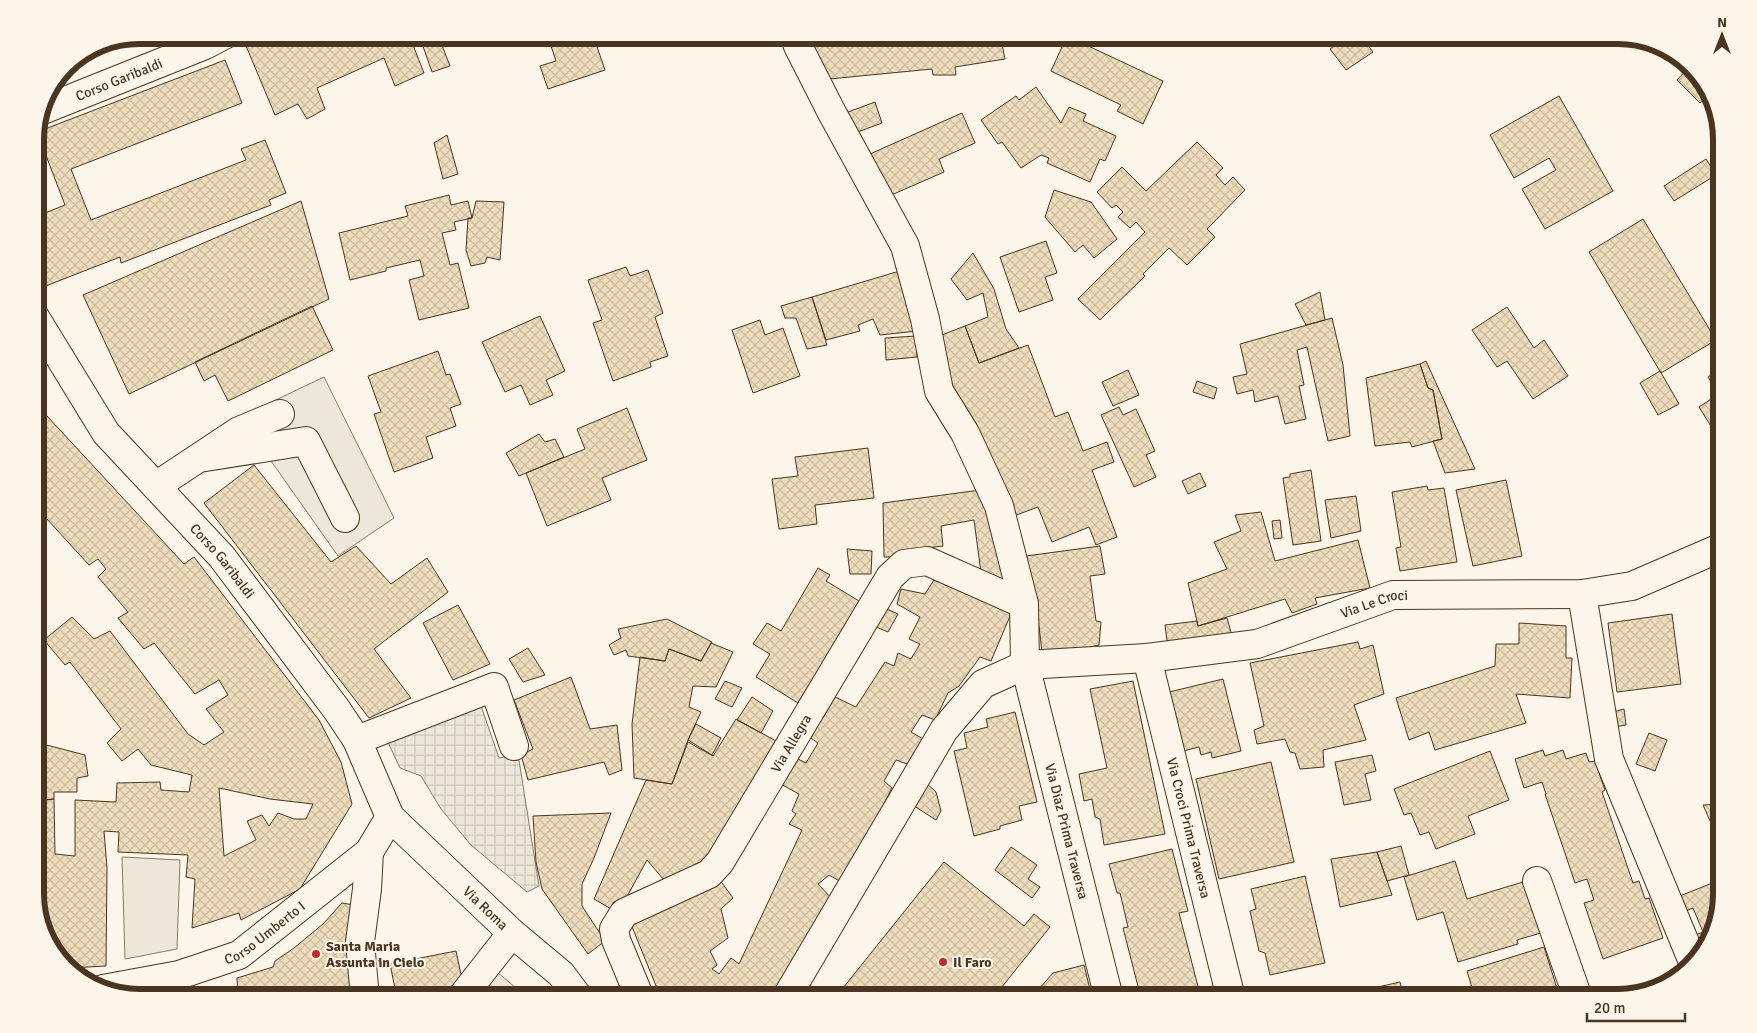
<svg xmlns="http://www.w3.org/2000/svg" width="1757" height="1033" viewBox="0 0 1757 1033" font-family="Signika,sans-serif">
  <defs>
    <pattern id="plaza-grid" width="8" height="8" patternUnits="userSpaceOnUse" patternTransform="scale(1.25)"><rect width="8" height="8" fill="#ede7d9"/><path d="M0 4h8M4 0v8" fill="none" stroke="#cdc7ba"/></pattern>
    <pattern id="building-cross-hatch" width="8" height="8" patternUnits="userSpaceOnUse" patternTransform="scale(1.25)"><rect width="8" height="8" fill="#ecdcbc"/><path d="M0 0l8 8M0 8l8-8" fill="none" stroke="#ccbda1"/></pattern>
  </defs>
  <rect width="100%" height="100%" fill="#fbf6e9"/>
  <path fill="#ede7d9" stroke="#887966" d="M324,377L394,518L338,556L240,417Z
    M122,857L180,860L177,949L125,959Z
    M484,961L528,998H454Z"/>
  <path fill="url(#plaza-grid)" stroke="#887966" d="M480,703L499,758L518,754L539,886L527,892L471,845L441,809L421,776L400,768L386,738Z"/>
  <path fill="url(#building-cross-hatch)" stroke="#4a3520" fill-rule="evenodd" d="M256,35H409L424,73L395,86L384,58L317,88L325,109L307,119L298,104L275,115L244,41Z
    M419,35H438L450,66L432,72Z
    M573,35H593L605,70L548,89L540,66L556,61L550,43Z
    M808,35H1000L1005,59L955,67L956,75H933L932,69L829,79Z
    M1349,35H1360L1373,52L1346,70L1330,49Z
    M1067,36L1163,81L1143,124L1117,111L1121,105L1051,71Z
    M225,60L242,103L71,169L91,220L246,160L241,149L265,140L286,193L269,200L271,205L121,263L120,257L43,287L35,268V217L65,205L37,132Z
    M1689,67L1708,86L1710,93L1700,103L1677,80Z
    M1036,87L1061,123L1069,107L1086,114L1083,121L1116,136L1105,161L1100,159L1090,182L1047,163L1049,158L1041,155L1021,168L1002,142L998,144L981,120L1016,96L1019,100Z
    M1559,96L1613,191L1545,229L1522,189L1556,170L1549,158L1514,178L1490,135Z
    M875,102L882,123L855,133L848,112Z
    M962,113L975,143L939,159L944,172L889,196L870,154Z
    M447,135L458,174L443,179L434,143Z
    M1197,142L1223,168L1216,175L1225,185L1233,177L1245,190L1207,229L1215,237L1187,265L1169,248L1143,274L1145,276L1100,320L1078,299L1145,232L1136,222L1130,228L1118,217L1123,212L1116,205L1112,208L1097,192L1122,167L1146,191Z
    M1706,159L1716,175L1674,201L1664,186Z
    M1054,190L1091,202L1117,239L1094,258L1083,245L1075,252L1045,217Z
    M449,195L451,205L468,201L472,218L454,222L456,230L442,233L450,265L458,263L469,308L419,320L409,280L424,276L420,260L386,268V271L350,280L339,233L408,216L405,206Z
    M301,201L329,299L129,394L83,295Z
    M476,201L504,202L500,260L487,257L485,263L471,266L466,250L468,218H472Z
    M1643,219L1716,340L1661,373L1589,252Z
    M1046,241L1057,273L1045,277L1053,300L1019,312L1000,257Z
    M973,253L994,289L1006,329L1019,348L979,363L965,326L988,317L983,293L967,300L951,279Z
    M626,267L630,276L648,270L663,313L655,317L668,356L650,362L651,367L613,381L593,323L602,320L588,280Z
    M903,270L917,331L880,335L873,319L858,325L860,331L826,340L812,297Z
    M1320,292L1325,320L1306,325L1295,304Z
    M812,297L827,345L807,349L796,318H785L781,306Z
    M312,306L333,350L228,401L215,375L204,381L195,362Z
    M1507,307L1534,348L1544,340L1568,376L1533,399L1507,361L1497,367L1472,330Z
    M540,316L565,371L546,380L553,395L530,405L521,385L505,392L482,342Z
    M1332,318L1343,365L1350,436L1328,441L1307,347L1297,350L1304,385L1299,386L1306,419L1285,424L1278,396L1255,402L1253,390L1237,394L1233,377L1247,374L1240,344Z
    M760,320L765,335L783,328L800,376L753,393L732,330Z
    M965,326L979,363L1028,345L1055,417L1068,412L1083,451L1107,442L1114,462L1092,470L1117,537L1096,545L1089,527L1052,542L1038,507L1011,517L954,393L934,338Z
    M916,336L917,357L886,360L885,338Z
    M438,351L446,375L450,374L461,404L450,408L456,426L426,437L433,458L394,472L374,414L381,412L368,376Z
    M1426,361L1475,469L1445,473L1433,441L1442,439L1433,390L1428,388L1420,364Z
    M1420,364L1428,388L1433,390L1442,439L1412,447L1410,442L1375,446L1366,378Z
    M1722,369V434L1718,428L1714,431L1699,407L1719,394L1708,377Z
    M1128,370L1139,395L1113,406L1102,382Z
    M1660,371L1679,404L1658,415L1640,383Z
    M1197,381L1217,388L1214,399L1193,392Z
    M35,403L184,564L194,557L319,720L341,762L352,804L300,889L241,920L239,913L192,928L195,879L186,877L188,855L118,852L119,832L104,831L107,868L106,966L70,968L49,947L35,901V801L54,799L55,854L75,856V800L116,802L117,783L160,782L161,790L189,792L192,775L151,765L138,749L122,761L107,743L121,729L70,662L65,665L44,640L72,617L94,639L110,631L188,734L204,745L224,732L206,709L228,695L219,680L195,694L154,643L144,649L118,618L128,612L98,577L106,569L98,559L89,565L35,506ZM219,788L270,799L313,804L306,819H294L278,813L269,826L262,815L247,821L256,840L224,856Z
    M1119,407L1123,415L1136,409L1155,451L1146,455L1156,477L1134,487L1101,415Z
    M627,408L647,460L602,478L611,500L547,526L526,473L585,449L577,429Z
    M539,434L545,442L555,439L564,457L519,476L506,453Z
    M868,448L874,498L815,505L817,524L779,529L772,479L798,476L795,457Z
    M254,465L331,562L356,546L391,584L427,558L448,592L374,649L411,698L369,718L204,503Z
    M1311,470L1321,541L1293,545L1283,478L1290,477V474Z
    M1200,473L1206,486L1188,494L1182,481Z
    M1506,480L1522,556L1473,566L1456,490Z
    M1427,486L1428,490L1444,488L1457,562L1400,571L1396,548L1401,547L1392,492Z
    M988,489L1008,590L982,580L974,520L941,526L943,546L903,551V557H884L883,503Z
    M1356,496L1361,531L1331,538L1325,500Z
    M1261,512L1275,561L1358,540L1370,588L1315,598L1317,604L1292,613L1285,599L1198,626L1188,583L1227,569L1214,542L1241,531L1235,515Z
    M1280,520L1282,538L1274,539L1272,521Z
    M1100,546L1105,574L1090,576L1096,621L1101,622L1099,645L1087,648L1088,650L1042,652L1038,618L1026,556Z
    M847,549L872,551L871,574H850Z
    M818,568L830,575L826,581L864,604L812,690L807,688L798,703L756,677L770,654L753,644L767,623L781,631Z
    M934,580L1013,609L991,661L980,657L959,686L948,693L935,720L922,715L911,732L925,740L910,765L896,760L884,781L892,788L843,883L829,875L818,884L833,900L777,998H661L628,917L717,876L733,898L721,909L728,938L710,951L717,965L712,969L719,974L731,958L739,964L802,830L789,824L796,814L792,811L799,794L775,781L792,756L806,763L818,743L805,734L815,716L823,718L835,697L856,707L885,662L894,666L898,653L911,659L920,644L909,639L920,617L897,604L901,589L925,594Z
    M458,605L490,664L453,680L423,623Z
    M880,606L898,614L888,632L869,624Z
    M1672,614L1681,684L1617,692L1608,623Z
    M1227,618L1232,636L1168,648L1165,625L1197,621L1198,626Z
    M667,619L712,642L701,661L669,649L665,661L628,656L626,650L614,655L609,645L621,638L618,629Z
    M1519,623L1566,626V658H1572L1570,698L1516,694L1526,723L1435,750L1429,732L1409,740L1396,698L1495,666L1496,644H1519Z
    M1358,642L1360,649L1373,645L1384,694L1354,705L1366,740L1323,750L1324,767L1300,769L1295,753L1290,752L1285,739L1257,744L1254,730L1264,726L1250,663Z
    M711,643L733,652L716,687L693,686L689,707L701,712L688,740L672,784L634,778L632,724L640,657L665,661L669,649L701,661Z
    M528,648L545,675L523,682L509,659Z
    M571,677L590,729L617,725L622,770L609,775L604,762L528,780L521,755L533,749L514,700Z
    M1223,679L1241,751L1212,758L1211,752L1201,755L1199,747L1183,751L1165,693Z
    M725,681L742,688L732,707L715,699Z
    M1133,681L1165,834L1104,845L1100,819L1095,817L1092,799L1084,801L1079,774L1107,768L1090,689Z
    M752,697L773,711L761,733L737,720Z
    M1624,709L1626,725L1613,727L1609,713Z
    M1015,712L1037,802L1019,806L1022,820L1000,826V829L974,836L954,751L967,748L964,733L988,727L986,719Z
    M736,719L787,747L711,867L670,887L647,860L618,913L594,899L646,780L672,784L688,742L713,756Z
    M696,724L721,738L712,755L688,740Z
    M1649,733L1667,740L1655,771L1636,764Z
    M35,742L85,755L88,776L77,778V792H54V799L35,801Z
    M1543,750L1545,756L1563,750L1566,759L1586,753L1589,762L1595,761L1605,790L1602,792L1633,883L1639,881L1645,899L1649,898L1663,938L1603,959L1584,903L1594,900L1587,879L1575,883L1545,794H1546L1542,782L1524,788L1515,759Z
    M1490,751L1509,800L1468,816L1475,834L1436,849L1429,832L1420,835L1411,813L1404,815L1394,789Z
    M1372,755L1376,771L1365,774L1371,800L1344,805L1335,762Z
    M1271,762L1294,862L1219,879L1196,779Z
    M923,780L936,792L941,811L936,820L908,802Z
    M1722,804V829L1715,832L1703,805Z
    M611,813L594,858L582,884V906L605,941L588,954L542,889L536,862L533,816Z
    M1401,846L1409,875L1387,881L1377,852Z
    M1011,847L1037,865L1028,879L1040,887L1032,898L995,870Z
    M1172,849L1188,911L1179,913L1201,998H1141L1123,928L1128,927L1120,893H1117L1109,864Z
    M1377,852L1392,895L1340,907L1331,859Z
    M1455,861L1467,899L1526,881L1541,933L1517,940L1518,944L1458,962L1443,912L1417,920L1404,877Z
    M944,862L1024,926L1034,914L1050,927L993,998H835Z
    M1305,876L1325,963L1270,975L1265,953L1259,951L1250,911L1256,909L1251,889Z
    M1715,882L1721,898L1708,947L1697,957L1690,937L1703,932L1693,908L1678,914L1672,899Z
    M342,903L354,905L346,940L351,998H238L237,978L273,967L275,961L294,948L323,924Z
    M1544,947L1560,998H1475L1467,971Z
    M456,951L463,984L423,992L424,998H397L390,964Z
    M1084,965L1092,998H1031L1053,973Z
    M1400,982L1404,998H1371L1369,989Z"/>
  <g fill="none" stroke-linecap="round" stroke-linejoin="round">
    <g stroke="#4a3520" stroke-width="30">
      <g id="minor">
        <path id="s1" d="M794,35L798,46L831,111L905,246L925,319L939,391L965,433L999,506L1024,604L1025,665L1109,998"/>
        <path id="s2" d="M40,111L205,45L224,35"/>
        <path id="s3" d="M35,317L106,433L222,557L337,710L357,740L390,817L512,933L561,974L579,998"/>
        <path d="M199,458L306,441L345,518"/>
        <path d="M156,486L239,431L280,414"/>
        <path d="M1582,594L1609,759L1693,962"/>
        <path id="s4" d="M1147,658L1231,998"/>
        <path d="M357,740L494,687L514,746"/>
        <path d="M1537,881L1578,998"/>
        <path id="s5" d="M103,989L179,975L239,955L369,852L390,817"/>
        <path d="M365,998L360,942L367,889L369,852"/>
        <path d="M461,998L512,933"/>
        <path id="s6" d="M640,998L616,940L614,929L624,913L709,874L720,862L890,577L904,564L927,561L1024,604"/>
        <path id="s7" d="M786,998L944,730L983,684L1025,665L1147,658L1257,644L1393,595L1582,594L1632,586L1722,547"/>
      </g>
    </g>
    <use href="#minor" stroke="#fbf6e9" stroke-width="28"/>
  </g>
  <g fill="#c62828" stroke="#fbf6e9" stroke-width="2">
    <circle cx="316" cy="954" r="5"/>
    <circle cx="943" cy="962" r="5"/>
  </g>
  <g text-anchor="middle" dominant-baseline="central" stroke-width="4" stroke-linejoin="round" paint-order="stroke">
    <g font-size="14" fill="#4a3520" stroke="#fbf6e9">
      <text stroke="none"><textPath href="#s2" startOffset="85">Corso Garibaldi</textPath></text>
      <text stroke="none"><textPath href="#s3" startOffset="309">Corso Garibaldi</textPath></text>
      <text stroke="none"><textPath href="#s7" startOffset="775">Via Le Croci</textPath></text>
      <text stroke="none"><textPath href="#s6" startOffset="341">Via Allegra</textPath></text>
      <text stroke="none"><textPath href="#s4" startOffset="175">Via Croci Prima Traversa</textPath></text>
      <text stroke="none"><textPath href="#s1" startOffset="851">Via Diaz Prima Traversa</textPath></text>
      <text stroke="none"><textPath href="#s3" startOffset="749">Via Roma</textPath></text>
      <text stroke="none"><textPath href="#s5" startOffset="174">Corso Umberto I</textPath></text>
    </g>
    <g font-size="14" font-weight="bold" fill="#4a3520" stroke="#fbf6e9" text-anchor="start">
      <text x="326" y="946">Santa Maria<tspan x="326" dy="16">Assunta in Cielo</tspan></text>
      <text x="953" y="962">Il Faro</text>
    </g>
  </g>
  <path d="M0 0H1757V1033H0ZM139 44H1618A95 95 0 0 1 1713 139V894A95 95 0 0 1 1618 989H139A95 95 0 0 1 44 894V139A95 95 0 0 1 139 44Z" fill="#fbf6e9" fill-rule="evenodd"/>
  <path fill="none" stroke="#4a3520" stroke-width="6" d="M139 44H1618A95 95 0 0 1 1713 139V894A95 95 0 0 1 1618 989H139A95 95 0 0 1 44 894V139A95 95 0 0 1 139 44Z"/>
  <g transform="translate(1722 35)" stroke="#fbf6e9" stroke-width="4" paint-order="stroke">
  <path d="M0-4L9 19L0 12L-9 19Z" fill="#4a3520"/>
  <text y="-8" font-size="14" font-weight="bold" text-anchor="middle" fill="#4a3520">N</text>
  </g>
  <path d="M1587 1013v8h98v-8" fill="none" stroke="#4a3520" stroke-width="2.5"/>
  <text x="1594" y="1013" font-size="15" fill="#4a3520" stroke="#fbf6e9" stroke-width="4" paint-order="stroke">20 m</text>
</svg>
